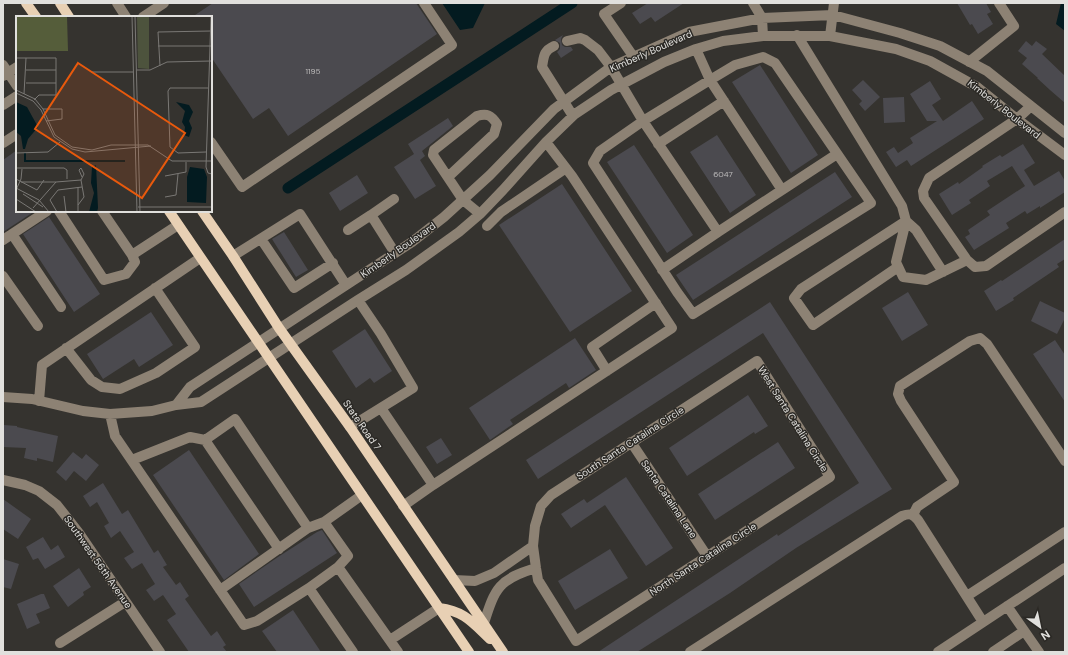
<svg xmlns="http://www.w3.org/2000/svg" width="1068" height="655" viewBox="0 0 1068 655" font-family="'DM Sans',sans-serif">
  <rect width="100%" height="100%" fill="#35332f"/>
  <path fill="#031b20" d="M442,3H485L473,28L460,30Z
    M1061,3H1065V31L1056,24Z"/>
  <g fill="none" stroke-linecap="round" stroke-linejoin="round">
    <path stroke="#031b20" stroke-width="11" d="M288,188L572,3"/>
  </g>
  <path fill="#4b4a4f" d="M213,3H416L437,34L288,136L269,108L253,119L211,57V17H192Z
    M648,3H684L655,22L651,17L640,24L632,13Z
    M957,3H986L991,12L987,14L993,24L978,34L972,24L970,25Z
    M563,35L561,39L562,45L565,47H571L573,50L561,58L557,52L560,49V43L555,40Z
    M1026,41L1032,46L1036,41L1047,49L1042,54L1065,76V103L1050,90L1037,78H1038L1022,64L1027,58L1018,51Z
    M760,65L818,155L791,173L732,82Z
    M863,80L880,97L865,111L859,104L862,101L852,90Z
    M930,81L941,99L932,105L943,121L972,101L984,119L911,166L907,160L896,167L886,152L894,147L898,153L913,143L910,138L937,121H927L910,94Z
    M904,97L905,122L884,123L883,98Z
    M448,118L453,126L422,151L425,156L420,160L436,186L415,199L394,167L414,154L408,144Z
    M717,135L756,195L730,213L690,152Z
    M1023,144L1035,163L1024,170L1034,186L1059,171L1065,181V192L1040,208V206L1027,214L1025,211L1006,223L1009,228L974,250L965,237L970,234L968,230L990,215L987,211L1025,186L1012,166L987,181L990,186L969,200L971,203L952,215L939,194L958,182L959,184L983,167L982,166L1000,155L1002,157Z
    M634,145L693,235L667,253L607,162Z
    M17,150V211H35L3,232V160Z
    M835,172L852,197L693,300L676,275Z
    M357,175L368,193L340,211L329,193Z
    M562,184L632,291L570,332L499,225Z
    M49,217L100,294L74,312L23,234Z
    M284,232L308,270L296,277L272,239Z
    M1065,239V259L1057,264L1059,267L1013,298L1014,300L996,311L984,291L1001,280L1002,281Z
    M908,292L928,325L902,341L882,308Z
    M1040,301L1065,313V318L1057,334L1031,321Z
    M770,302L892,489L796,548L730,593L637,652H598L777,534L778,536L859,483L763,333L538,479L526,460Z
    M151,312L173,345L139,367L134,359L103,379L87,354Z
    M365,329L392,371L374,383L370,378L356,388L332,351Z
    M575,338L596,370L569,388L566,383L510,420L513,424L490,440L469,408Z
    M1055,340L1065,355V402L1033,354Z
    M748,395L768,426L755,434L754,432L687,476L669,448Z
    M4,425L17,426V427L58,436L53,462L37,458V461L24,458L26,448L3,447Z
    M441,438L452,455L437,464L426,447Z
    M778,442L795,468L715,520L698,494Z
    M189,450L259,554L224,580L153,475Z
    M73,452L82,459L86,454L99,465L86,481L74,471L66,481L56,472Z
    M626,477L673,548L646,566L605,505L571,528L561,514L584,499L587,503Z
    M103,483L122,514L128,510L154,553L158,550L167,565L163,567L176,585L180,582L189,596L185,599L211,636L217,631L226,645L223,647L227,652H189L167,620L176,614L163,595L154,601L146,590L155,584L142,563L132,569L124,558L134,552L120,531L111,538L104,526L109,523L97,502L90,507L83,496Z
    M3,499L31,519L18,539L3,529Z
    M322,530L337,553L254,607L239,584L278,557L317,532Z
    M43,537L51,550L58,545L65,557L45,569L38,558L33,560L26,547Z
    M610,549L628,578L575,610L558,581Z
    M3,559L19,564L11,589L3,587Z
    M79,568L91,587L83,592L84,595L68,607L53,586Z
    M41,594H44L50,608L36,614L40,623L27,629L17,604Z
    M293,610L321,652H277L262,631Z"/>
  <g fill="none" stroke-linecap="round" stroke-linejoin="round">
    <path stroke="#8d8274" stroke-width="10" d="M117,3L126,17
      M621,3L604,14L633,56
      M753,3L762,18L763,36
      M143,17L164,3
      M797,35L902,206L906,221L896,262L903,277L926,280L967,260
      M830,36L834,3
      M567,41L580,38L585,40L598,50L611,67L643,121L710,80L782,190L718,232
      M554,46C543,51 544,57 542,67L573,116
      M969,62L1014,26L999,3
      M3,65L17,86
      M3,76L17,67
      M3,105L17,96
      M1031,106L1017,119L929,178L923,191L924,198L967,260L975,267L986,266L1065,212
      M211,142L242,187L452,45L424,3
      M3,143L17,134
      M658,144L724,101
      M448,177L494,134L497,124C491,115 487,113 477,116L434,150L433,155L463,200L480,214
      M782,190L837,154
      M59,211L104,280L126,274L135,262L132,255
      M102,211L132,255L178,225
      M371,215L394,199
      M906,221L916,230L943,272
      M487,226L501,212L566,168
      M348,230L371,215L395,253
      M12,234L61,307
      M261,239L294,288L333,263
      M3,240L47,211
      M233,256L300,214L346,285
      M898,267L813,325L794,298L801,289L906,221
      M662,270L718,232L643,121L600,151L593,163L677,292L693,314L871,203L775,63L763,57L735,65L710,80L696,49
      M3,276L38,326
      M66,348L91,380L102,387L120,389L156,373L195,347L155,288
      M757,361L830,477L576,641L538,580L536,568L533,546L535,526L541,506L551,495Z
      M607,371L592,347L656,303
      M3,397L32,399L83,411L110,414L152,411L176,405L201,402L358,300L406,270L459,232L480,214L503,190L546,142L575,114L611,90L664,62L696,49L723,41L763,36H830L896,49L930,61L977,87L1017,119L1065,155
      M39,401L42,365L200,258
      M176,405L190,387L412,242L444,217L490,175L554,109L611,67L689,32L762,18L833,15L900,33L940,46L987,71L1065,133
      M381,408L433,485L672,328L572,176L546,142
      M110,414L115,436L244,625L257,621L309,588
      M350,427L413,388L381,334L358,300
      M631,442L707,556
      M132,460L190,437L205,440
      M3,480L25,485L39,491L57,505L79,533L160,652
      M403,506L433,485
      M913,515L917,507L954,482L901,401L898,394L900,386L970,341L980,338L987,344L1065,461
      M279,549L205,440L235,419L308,528
      M338,567L348,556L324,522L362,495
      M454,580L475,581L494,573L533,546
      M220,590L308,528L324,522
      M967,596L1065,532
      M1007,606L1039,652
      M484,623C495,588 499,579 536,568
      M390,640L439,608
      M60,643L125,602
      M353,652L309,588L338,567L398,652
      M690,652L902,516C910,513 913,514 918,520L983,622
      M938,652L1065,568
      M993,652L1024,631"/>
    <path stroke="#e8d0b4" stroke-width="10" d="M26,3L36,17
      M60,3L69,17
      M169,211L469,652
      M202,211L233,256L279,328L350,427L503,652
      M439,608C464,611 472,622 490,639"/>
  </g>
  <g text-anchor="middle" dominant-baseline="central" stroke-width="3" stroke-linejoin="round" paint-order="stroke">
    <g font-size="8" fill="#bcbaba">
      <text x="313" y="71">1195</text>
      <text x="723" y="174">6047</text>
    </g>
    <g font-size="10" fill="#e1e0dd" stroke="#2b2925">
      <text transform="translate(651 51) rotate(-24)">Kimberly Boulevard</text>
      <text transform="translate(1004 109) rotate(38)">Kimberly Boulevard</text>
      <text transform="translate(398 250) rotate(-35)">Kimberly Boulevard</text>
      <text transform="translate(793 419) rotate(58)">West Santa Catalina Circle</text>
      <text transform="translate(362 425) rotate(55)">State Road 7</text>
      <text transform="translate(630 443) rotate(-33)">South Santa Catalina Circle</text>
      <text transform="translate(669 499) rotate(56)">Santa Catalina Lane</text>
      <text transform="translate(703 559) rotate(-33)">North Santa Catalina Circle</text>
      <text transform="translate(98 562) rotate(55)">Southwest 56th Avenue</text>
    </g>
  </g>
  <g transform="translate(16 16)">
    <rect width="196" height="196" fill="#35332f"/>
    <path d="M121,0H133V53L122,52Z" fill="#4d533d"/>
    <path d="M0,0H51L52,35H0Z" fill="#555d3a"/>
    <path d="M0,86L11,91L22,111L12,123L9,133H7L5,120L0,116ZM160,86L173,89L177,96L173,105L176,112L173,121L168,119L169,111L166,106L169,95ZM80,149L82,192L81,196H73L78,177L75,167L76,151ZM174,151L188,153L191,161L190,187L171,186V161Z" fill="#031b20"/>
    <path fill="none" stroke="#031b20" stroke-width="2" d="M9,137V145H109"/>
    <path fill="none" stroke="#7a7875" stroke-width="1" d="M116,0L121,196M119,0L124,196M195,0L190,151L192,157L196,158M142,30H195M0,42H40V79H23L18,84M144,50L142,16L195,15M10,54H40M121,54H134L151,46L195,45M75,56H117M10,67H40M0,74L19,83L27,93L39,119L56,131L76,134L95,129H132L156,145H196M0,77L17,85L25,94L38,121L56,133L69,136L135,130M8,78L10,42M27,93H46V103L30,105M190,136L162,137L154,131L152,75L154,72H192M0,137L32,136L44,126M0,152H48L51,154V163M149,160L170,156V146M0,163L21,174L28,164M65,164L68,158L65,152L63,154L66,161M5,166H40M62,171V189M0,172L23,184L33,196M0,174L5,163L6,153M7,178L27,191M48,180L50,196M149,181L160,179L162,158M0,183L20,196M122,191H196M17,192L40,166L65,164M41,196L34,184L42,174L66,171M62,196V189L68,181L65,164"/>
    <path fill="#e8590c" fill-opacity="0.15" stroke="#e8590c" stroke-width="2" d="M62,47L169,117L126,182L19,113Z"/>
    <rect width="196" height="196" fill="none" stroke="#e1e0dd" stroke-width="2"/>
  </g>
  <rect width="1068" height="655" fill="none" stroke="#e1e0dd" stroke-width="8"/>
  <g transform="translate(1040 627) rotate(147)" stroke="#2b2925" stroke-width="3" paint-order="stroke">
  <path d="M0-3L7 15L0 10L-7 15Z" fill="#e1e0dd"/>
  <text y="-6" font-size="11" font-weight="bold" text-anchor="middle" fill="#e1e0dd">N</text>
  </g>
</svg>
